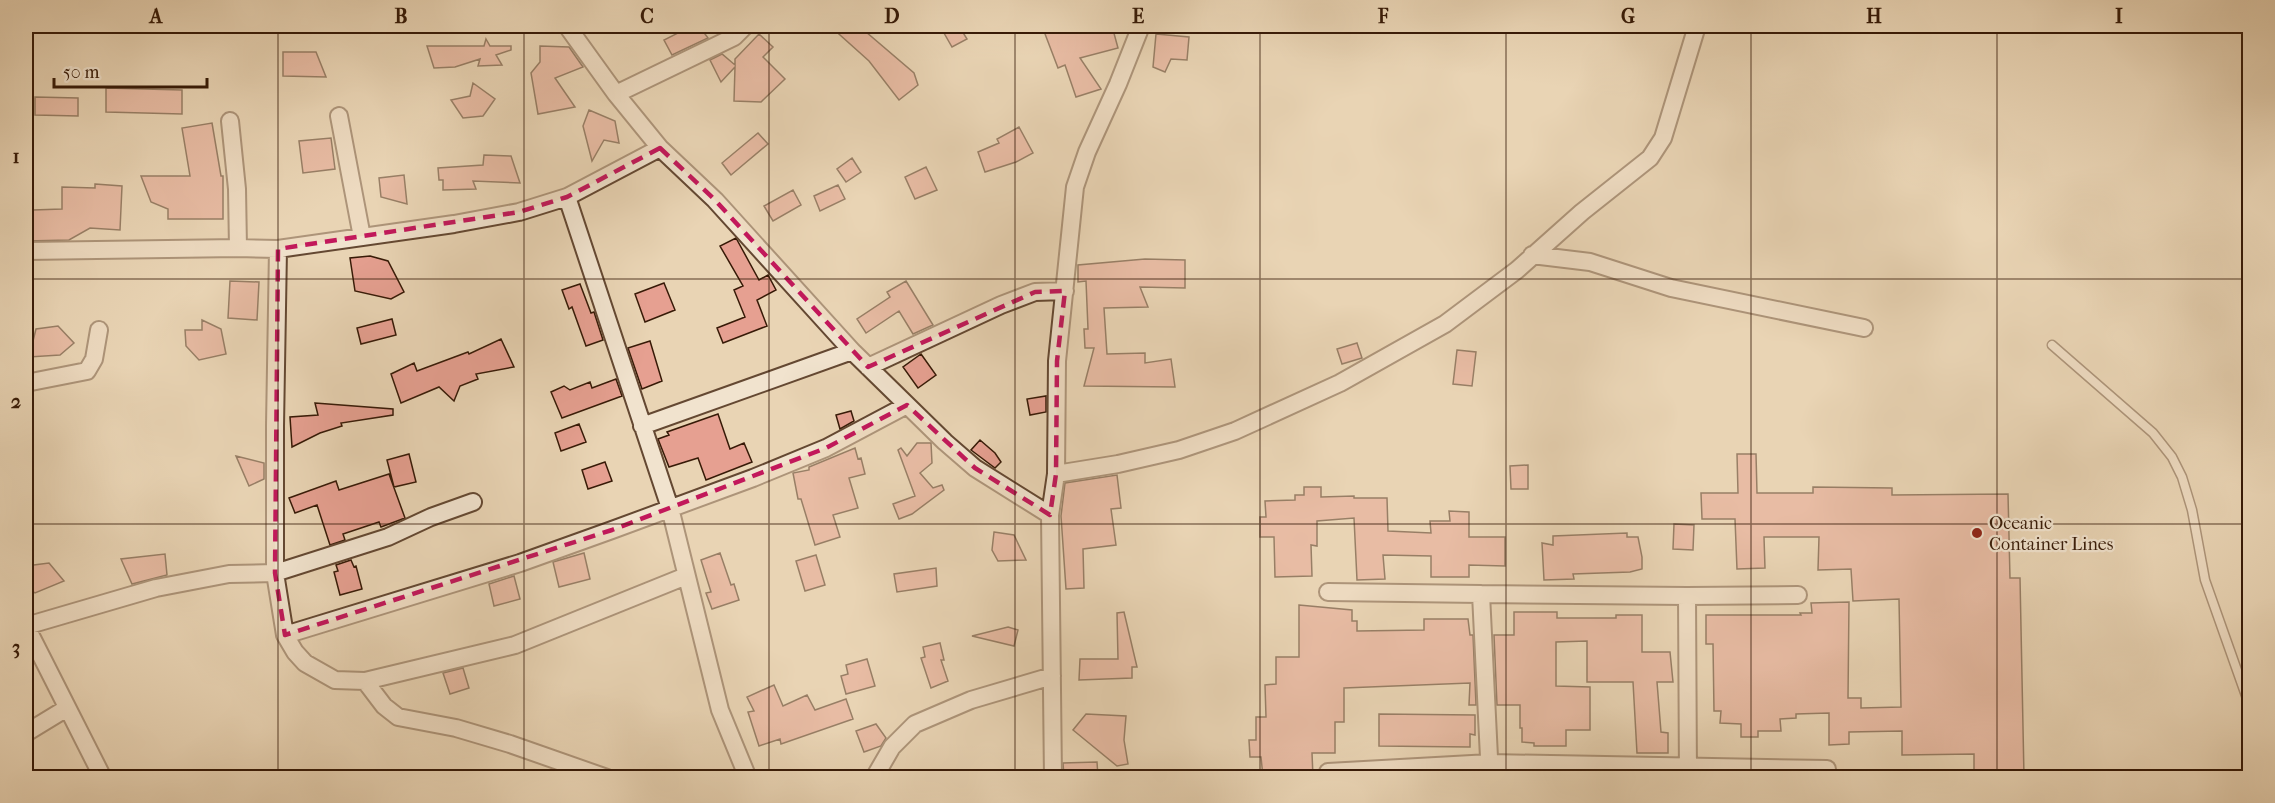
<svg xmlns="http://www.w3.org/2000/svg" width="2275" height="803" viewBox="0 0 2275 803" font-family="'IM FELL French Canon',serif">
  <rect width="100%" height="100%" fill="#e9d4b4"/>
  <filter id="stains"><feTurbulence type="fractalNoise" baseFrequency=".00333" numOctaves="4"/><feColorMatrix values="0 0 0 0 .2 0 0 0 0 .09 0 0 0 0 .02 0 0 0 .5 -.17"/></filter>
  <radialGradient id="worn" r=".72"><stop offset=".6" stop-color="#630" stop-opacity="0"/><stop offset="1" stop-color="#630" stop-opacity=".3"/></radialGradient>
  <path fill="#e6a091" stroke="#371a07" stroke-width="1.5" d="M682,26H699L708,38L672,55L664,40L684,30Z
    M830,26H859L914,73L918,85L899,100L869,61Z
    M940,26H959L967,39L952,47Z
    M1042,26H1068L1071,30L1089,26H1112L1118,48L1080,58L1101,89L1076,97L1065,65L1058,68Z
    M759,34L773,47L763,57L785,79L761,102L734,101L735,67L721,82L710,60L722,54L735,65V59Z
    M1156,34L1189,37L1187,60L1171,59L1165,72L1153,67Z
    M486,39L490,46H511V50L496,55L502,65L478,66L480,59L455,67L434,68L427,46H484Z
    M540,46L569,47L583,67L555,78L575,107L538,114L531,73L540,62Z
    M283,52H316L326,77L283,76Z
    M473,83L495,99L483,116L463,118L451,100L470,96Z
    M106,88L182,90V114L106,112Z
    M35,97L78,98V116L35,115Z
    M589,110L615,121L619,143L604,140L592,161L583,126Z
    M212,123L221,176H223V219H168V209L151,202L141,176H190L182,128Z
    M1019,127L1033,153L1016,162L985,172L978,152L999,143L997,139Z
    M758,133L768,144L731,175L722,163Z
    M331,138L335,169L303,173L299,141Z
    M484,155L511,156L520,183L473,181L476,189L443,190V180H439L438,168L483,165Z
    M852,158L861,172L846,182L837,169Z
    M926,167L937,190L915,199L905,177Z
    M404,175L407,204L381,197L379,178Z
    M95,184L122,186L120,230L90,228L69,240L26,241L33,210L62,209V187L95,188Z
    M838,185L845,199L820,211L814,196Z
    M793,190L801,205L773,221L764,206Z
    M736,238L759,280L768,275L776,290L757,300L767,326L723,343L717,328L745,317L734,290L743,286L720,246Z
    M370,256L388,261L404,292L391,299L355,291L350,258Z
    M1145,259L1185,260V288L1140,287L1148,307L1104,308L1107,354L1145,353V363L1171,359L1175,387L1084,386L1094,348H1085L1084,329H1088L1086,281L1078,282V265Z
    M230,281L259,282L257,320L228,318Z
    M906,281L933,325L913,334L899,311L866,333L857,319L890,297L887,292Z
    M664,283L675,310L645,322L635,294Z
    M580,284L591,313L594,312L603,340L586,346L572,307L569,309L562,290Z
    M392,319L396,335L361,344L357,328Z
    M202,320L221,329L226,354L199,360L186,346L185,330H202Z
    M58,326L74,343L60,355L29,357L36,329Z
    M501,339L514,367L476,374L478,379L460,386L454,401L439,387L401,403L391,374L414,363L417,371L468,352L469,354Z
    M650,341L662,381L642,389L628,348Z
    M1357,343L1362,358L1342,364L1337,349Z
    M1457,350L1476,352L1472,386L1453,384Z
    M921,354L936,375L918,388L903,367Z
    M616,379L622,396L562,418L551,392L564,386L570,390L590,382L592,388Z
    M1046,396V412L1030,415L1027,399Z
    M315,403L393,409V415L341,423L342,426L320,433L292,447L290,417L318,415Z
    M851,411L854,421L840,429L836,415Z
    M718,414L730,449L744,443L752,462L706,480L698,458L669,467L658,439L669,435L667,432Z
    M579,424L586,442L561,451L555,433Z
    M980,440L995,453L1001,462L995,468L971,450Z
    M917,443H931L932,463L920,473L933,488L942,485L944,490L912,514L899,519L893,504L915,496L898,450L901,448L907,456Z
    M855,448L858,459L861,458L865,474L849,478L858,508L833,515L840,537L815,545L801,499H798L793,473L809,470V467Z
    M409,454L416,482L394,487L387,460Z
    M1737,454H1756L1757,493H1813V487L1892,488V495L2008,494L2010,578H2020L2024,777H1974V754L1902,755V731L1849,732V744L1829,745V713L1796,714V718L1780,719L1781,731H1758V737H1741V724L1720,723L1721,711H1714L1713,644H1706V615H1801L1800,613H1812L1811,603L1849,602L1848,698H1861V708L1901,707L1899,599L1853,601L1851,569L1818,570L1819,537H1764L1765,568L1737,569L1735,519H1702L1701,493H1738Z
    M236,456L264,463V479L249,486Z
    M605,462L612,481L588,489L582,470Z
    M1528,465V489H1511L1510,466Z
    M389,474L405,518L381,527L379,522L343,534L345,540L330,545L317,505L295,513L289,498L336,481L339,490Z
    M1117,475L1121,508L1111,509L1116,545L1083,549L1084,588L1066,589L1061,516L1065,483Z
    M1304,487H1321V497L1354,496V498H1387L1388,531L1431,533L1430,521H1450L1449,511L1469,512V537H1505V566L1469,565V577H1431V556L1383,555L1385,579L1357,580L1354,518L1317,521V546L1311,545L1312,576L1275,577L1274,537H1260V517H1266L1265,501L1295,500V495H1304Z
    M1674,524L1694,525L1693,550L1673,549Z
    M994,532L1014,535L1026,560L998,561L992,550Z
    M1627,533V537H1638L1642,557V569L1630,572L1573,574L1574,579L1544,580L1542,543L1553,545V536Z
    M584,553L590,579L559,587L553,562Z
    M720,553L731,585L734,584L739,600L712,609L706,593L711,592L701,560Z
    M165,554L167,575L132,584L121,559Z
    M816,555L825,585L805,591L796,561Z
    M351,560L354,567L356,566L362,589L340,595L334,572L338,571L336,565Z
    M49,563L64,581L35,593L26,586V566Z
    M936,568L937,586L897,592L894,574Z
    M514,576L520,599L494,606L489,584Z
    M1299,605L1352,610V621H1357V631L1424,630V619H1468L1470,635H1473L1476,705H1469L1470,683L1344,688V722H1335V753H1312L1313,777H1263L1261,757H1250L1249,740H1256V717H1266L1265,685L1276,684V657H1299Z
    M1124,612L1137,667H1132V678L1079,680L1080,659H1118L1117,613Z
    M1514,612H1557V618H1616V615H1642V652H1670L1673,682H1657L1661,732L1668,733V753H1637L1633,682H1587V641L1556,642V686L1590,687V730H1566V746H1534V743L1522,742V728H1520V705H1497L1494,635H1514Z
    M1008,627L1018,630L1014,646L972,636Z
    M940,643L944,660H941L948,681L931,688L921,658L925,657L923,647Z
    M867,659L875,686L846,694L841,676L848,674L846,665Z
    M463,668L469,688L450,694L443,673Z
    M774,685L783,706L807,695L815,710L846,699L853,719L781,744L780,739L759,746L748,712L754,711L747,697Z
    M1086,714L1126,716L1124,740L1128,764L1117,766L1073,730Z
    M1379,714L1475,715V735L1470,734V747L1379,746Z
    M876,724L886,738L881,746L864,752L856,731Z
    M1097,762L1098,777H1064L1063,763Z"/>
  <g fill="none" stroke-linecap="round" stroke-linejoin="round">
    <g stroke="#644832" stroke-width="11">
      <path id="service" d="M2052,345L2153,433L2172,457L2182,477L2192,510L2205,580L2250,707"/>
    </g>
    <g stroke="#644832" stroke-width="20">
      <path id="minor" d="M567,26L616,94L660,148L715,200L852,351L945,442L975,468L1050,515
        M616,94L734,37L745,26
        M339,116L362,237
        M230,121L237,189L238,248
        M567,197L670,508L720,710L748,778
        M278,249L275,426V573L388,537L431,517L473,502
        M26,251L238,248L278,249L454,224L519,212L567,197L660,148
        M1532,255L1590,262L1671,288L1864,328
        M868,367L1001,305L1035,292L1065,291
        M26,383L87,371L94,359L99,330
        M642,426L852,351
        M1056,474L1118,464L1179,450L1235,431L1340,383L1445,324L1517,270L1582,212L1650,158L1663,138L1697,26
        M1328,592L1481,594
        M1687,596L1798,595
        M26,626L156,588L229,574L275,573L285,635L295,652L305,663L335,680L365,681L515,645L686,576
        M26,626L103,778
        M285,635L520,563L612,530L753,478L826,448L907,405
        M365,681L384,706L398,717L456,728L510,744L607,778
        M26,733L67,708
        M1328,772L1490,763L1827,769
        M874,778L892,747L915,724L971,700L1052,676
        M1053,778L1050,515L1056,474L1057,361L1075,187L1087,152L1118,84L1141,26
        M1490,778L1481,594L1687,596L1688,778"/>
    </g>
    <use href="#service" stroke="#f1e3ce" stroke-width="8"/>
    <use href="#minor" stroke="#f1e3ce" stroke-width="16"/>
  </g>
  <path d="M0 0H2275V803H0ZM660,148L715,200L868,367L1035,292L1065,291L1057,361L1056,474L1050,515L975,468L907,405L826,448L612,530L285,635L275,573L278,249L519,212L567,197Z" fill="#e9d4b4" fill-opacity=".55" fill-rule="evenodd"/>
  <path fill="none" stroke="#c2185b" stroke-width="4.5" stroke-dasharray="12 8" stroke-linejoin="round" d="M660,148L715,200L868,367L1035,292L1065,291L1057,361L1056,474L1050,515L975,468L907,405L826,448L612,530L285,635L275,573L278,249L519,212L567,197Z"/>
  <path fill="none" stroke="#371a07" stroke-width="1.5" stroke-opacity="0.55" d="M278,26V778M524,26V778M769,26V778M1015,26V778M1260,26V778M1506,26V778M1751,26V778M1997,26V778M26,279H2250M26,524H2250"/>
  <circle fill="#8f2418" stroke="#f1e3ce" stroke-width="2" cx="1977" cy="533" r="6"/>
  <g text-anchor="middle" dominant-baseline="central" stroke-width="4.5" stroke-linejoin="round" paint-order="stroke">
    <g font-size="18" fill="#371a07" stroke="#f1e3ce" text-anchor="start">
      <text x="1989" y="523">Oceanic<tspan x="1989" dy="21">Container Lines</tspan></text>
    </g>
  </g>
  <rect width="2275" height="803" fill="none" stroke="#e9d4b4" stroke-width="66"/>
  <path d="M54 78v9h153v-9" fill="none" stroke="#371a07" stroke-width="3"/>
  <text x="63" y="78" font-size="18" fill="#371a07" stroke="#f1e3ce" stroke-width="4.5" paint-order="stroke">50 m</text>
  <rect x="33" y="33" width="2209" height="737" fill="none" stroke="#371a07" stroke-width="2"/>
  <g font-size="20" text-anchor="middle" font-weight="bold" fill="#371a07">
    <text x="156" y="23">A</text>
    <text x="401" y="23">B</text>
    <text x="647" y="23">C</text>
    <text x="892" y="23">D</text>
    <text x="1138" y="23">E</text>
    <text x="1383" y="23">F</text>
    <text x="1628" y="23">G</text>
    <text x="1874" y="23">H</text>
    <text x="2119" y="23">I</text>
    <text x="16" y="163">1</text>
    <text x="16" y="408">2</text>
    <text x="16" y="654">3</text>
  </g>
  <rect width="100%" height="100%" filter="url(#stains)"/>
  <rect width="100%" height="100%" fill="url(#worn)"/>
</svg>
